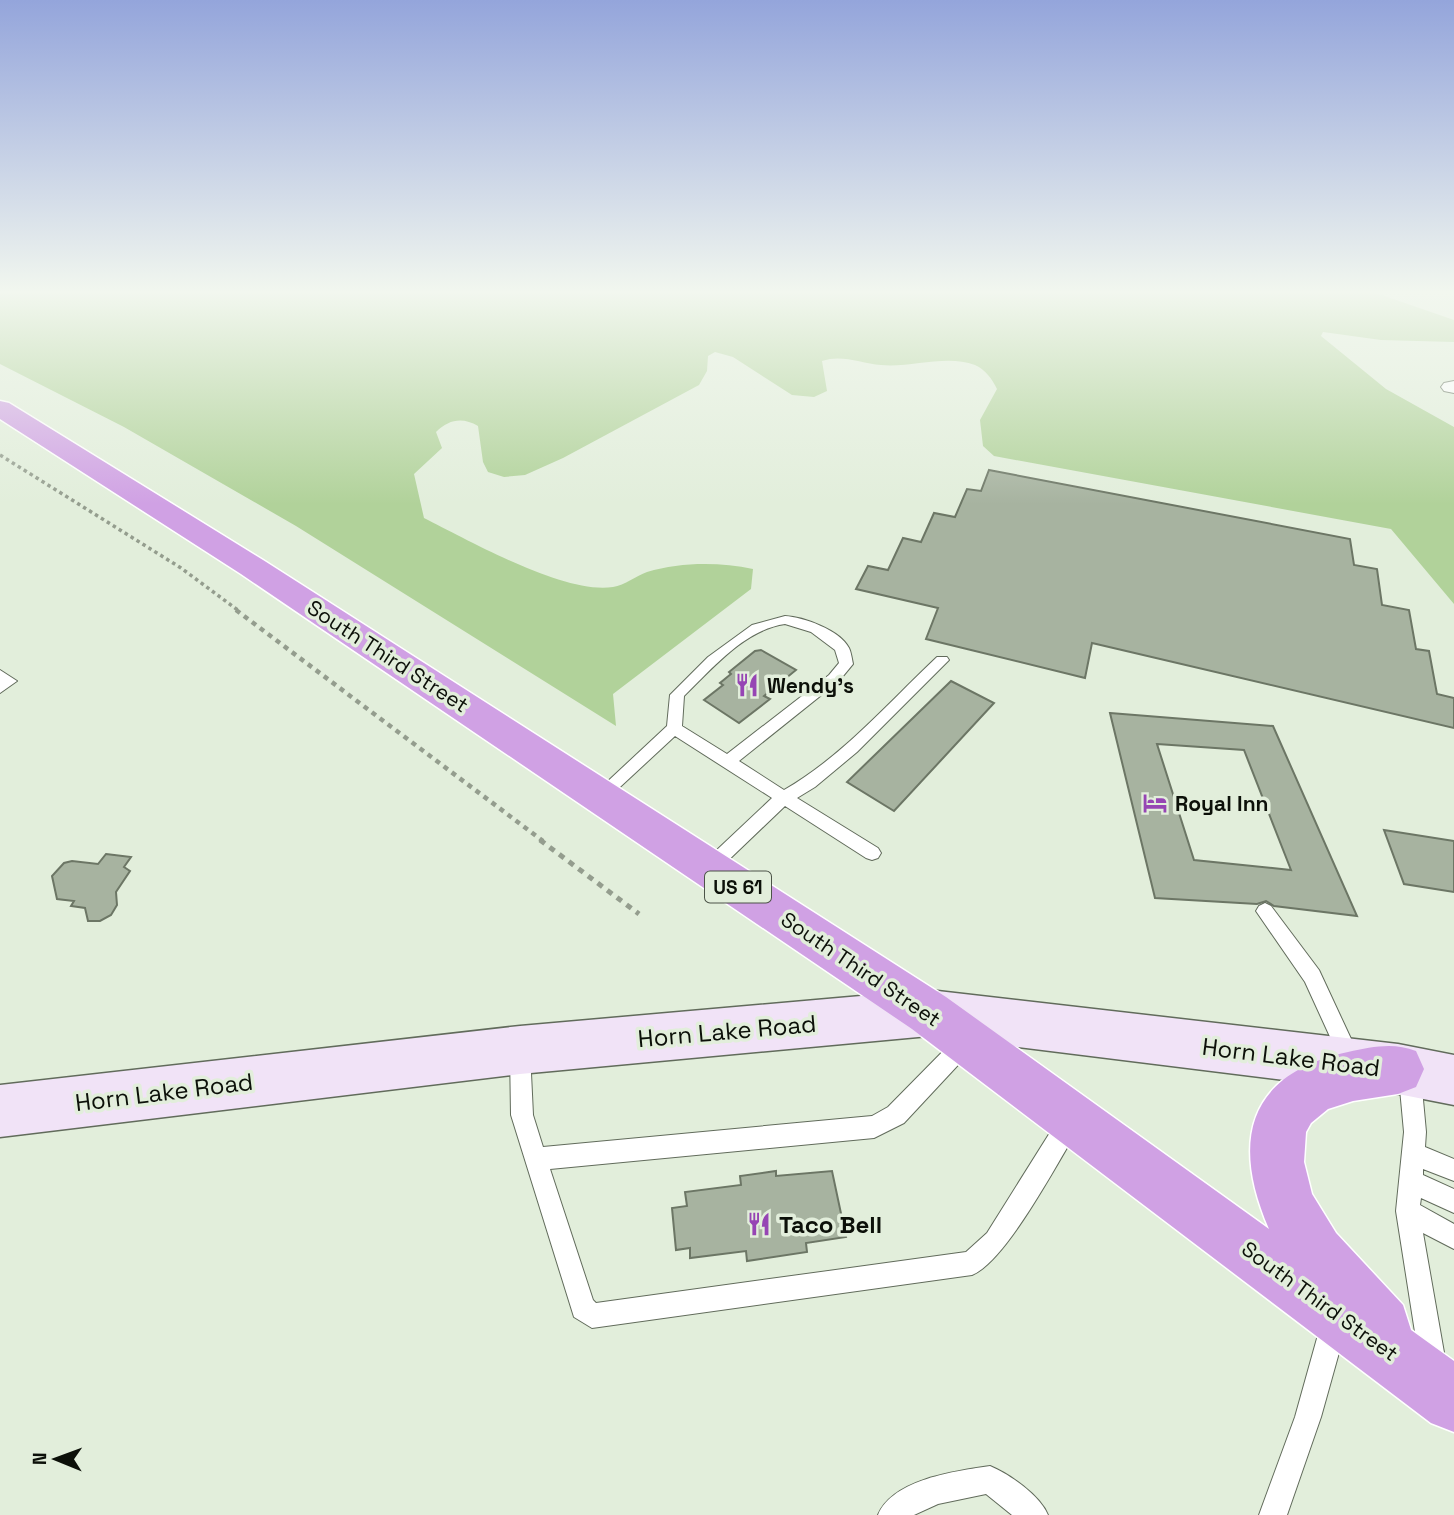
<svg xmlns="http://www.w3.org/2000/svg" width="1454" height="1515" viewBox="0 0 1454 1515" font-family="'Space Grotesk',sans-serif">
  <rect width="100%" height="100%" fill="#e2eedb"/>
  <path fill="#b1d29a" d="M0,292H1373L1454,320V342L1381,340L1323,332L1321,336L1386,389L1454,427V604L1391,529L994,456L983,446L980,420L997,389C992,379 986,370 975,365C946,354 911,368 881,365C861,363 841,354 822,361L827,391L814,397L792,395L733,357L715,352L708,356L707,371L699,385L563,458L525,475L504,477L488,472L483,462L478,426C463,417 449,419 436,432L442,448L414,474L424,518C468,540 565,595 613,587C625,585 636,576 647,572C681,562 719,562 753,569L751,589L613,694L616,726L296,526L124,427L0,364Z"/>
  <path fill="#a7b3a0" stroke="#6c7665" stroke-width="2" fill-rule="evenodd" d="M989,470L1350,539L1354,565L1377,569L1382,605L1409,610L1416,649L1429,651L1437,694L1454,698V728L1092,643L1085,678L926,639L938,608L856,589L868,566L888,570L903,538L921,542L934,513L955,517L967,489L981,491Z
    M761,650L796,670L764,696L770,699L739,723L704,700L723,685L720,683L731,674L729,672L755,651Z
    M951,681L994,703L894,811L847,782Z
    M1110,713L1273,726L1357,916L1274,906L1266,901L1257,904L1155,898ZM1157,744L1244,750L1291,870L1194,860Z
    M1384,830L1454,841V892L1404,884Z
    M106,854L131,857L124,867L130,871L116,892L117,905L111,915L100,921H88L85,908L71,906L74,901L57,899L52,876L64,863L72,861L98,864Z
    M776,1171V1176L832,1171L846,1237L806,1243L807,1252L747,1261L746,1251L690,1258V1248L676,1250L672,1208L687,1206L685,1192L741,1185L740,1176Z"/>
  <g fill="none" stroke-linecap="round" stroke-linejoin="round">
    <g stroke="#616b5b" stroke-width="2">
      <path id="lane" d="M785,616C803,617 840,630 849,648C851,652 852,659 853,664L839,681L739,761L784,790C842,757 889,702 937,657H947L949,660L857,752L815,787L797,798L878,848L881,853L878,858L872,860L866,858L785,806L715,873L709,875L703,873L700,868L703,863L772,798L675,736L606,800H594L592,796L667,726L670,695L708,657L752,625ZM785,624L811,632L835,650L839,663L829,675L727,754L682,726L684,696C712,669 744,630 785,624Z
        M0,670L17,681L0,693Z
        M1265,903L1271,906L1319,970L1359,1056L1356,1063L1349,1066L1342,1063L1305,982L1256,911L1259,906Z
        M965,1033L972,1036L975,1043L972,1050L904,1123L874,1138L550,1169L593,1300L596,1303L966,1252L987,1233L1061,1115L1069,1112L1077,1115L1080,1123L1077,1131C1056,1165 1006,1261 972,1275L592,1328L574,1317L511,1115L510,1052L513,1045L520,1042L527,1045L530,1052L533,1115L543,1147L872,1116L888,1107L958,1036Z
        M1410,1068L1417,1071L1421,1078L1426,1132L1425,1147L1454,1159V1181L1423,1169V1175L1454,1189V1213L1421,1198L1420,1205L1454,1224V1249L1423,1233L1446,1364L1442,1373L1433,1377L1424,1373L1420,1364L1396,1211L1404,1132L1399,1078L1403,1071Z
        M1334,1311L1343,1315L1347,1324L1321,1417L1287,1515H1259L1295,1417L1321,1324L1325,1315Z
        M990,1466C1009,1474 1040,1495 1048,1515H1012L986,1494L938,1504L914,1515H878C893,1479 956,1471 990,1466Z"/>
    </g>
    <g stroke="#616b5b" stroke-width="2">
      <path id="street" d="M1454,381V393L1444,391L1441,387L1444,383Z"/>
    </g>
    <g stroke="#616b5b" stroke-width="3">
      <path id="secondary" d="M929,990L1398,1044L1454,1055V1105L1398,1094L929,1036L520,1074L0,1137V1085L520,1026Z"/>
    </g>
    <g stroke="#fff" stroke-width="3">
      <path id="highway" d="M0,401L9,403L263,560L946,997L1269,1229C1231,1141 1247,1074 1348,1052C1372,1047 1393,1042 1416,1051L1424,1069L1416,1087L1398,1094L1353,1101L1328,1109L1311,1123L1306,1132L1304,1162L1312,1194L1336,1233L1403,1305L1411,1330L1454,1361V1432L1431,1423L912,1029L241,574L0,419Z"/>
    </g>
    <path stroke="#949d8e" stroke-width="3.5" stroke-dasharray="3.5 3.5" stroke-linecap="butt" d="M0,455L181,568L239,611"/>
    <path stroke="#949d8e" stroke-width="4.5" stroke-dasharray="5 5" stroke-linecap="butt" d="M236,610L543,841"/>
    <path stroke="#949d8e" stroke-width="5" stroke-dasharray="6 6" stroke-linecap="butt" d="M540,840L639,914"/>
    <use href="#lane" fill="#fff" fill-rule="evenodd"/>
    <use href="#street" fill="#fff" fill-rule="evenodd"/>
    <use href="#secondary" fill="#f1e3f7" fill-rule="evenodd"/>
    <use href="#highway" fill="#d0a1e4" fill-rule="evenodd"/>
  </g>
  <linearGradient id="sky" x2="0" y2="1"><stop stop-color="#94a5db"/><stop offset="0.58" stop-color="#f2f7ef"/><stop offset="1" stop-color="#f2f7ef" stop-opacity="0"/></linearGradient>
  <rect width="1454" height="504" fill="url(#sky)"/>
  <defs>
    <g id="restaurant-bare" transform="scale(1.89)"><path d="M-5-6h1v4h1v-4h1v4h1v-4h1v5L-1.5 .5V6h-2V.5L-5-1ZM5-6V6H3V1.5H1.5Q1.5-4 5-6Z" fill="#9645b4" stroke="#e2eedb" stroke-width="2.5" paint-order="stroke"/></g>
    <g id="hotel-bare" transform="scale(1.89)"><path d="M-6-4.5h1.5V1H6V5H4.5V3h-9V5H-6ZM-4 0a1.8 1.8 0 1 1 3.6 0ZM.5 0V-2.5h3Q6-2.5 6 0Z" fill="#9645b4" stroke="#e2eedb" stroke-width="2.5" paint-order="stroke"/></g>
  </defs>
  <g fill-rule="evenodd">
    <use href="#restaurant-bare" x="747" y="685"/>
    <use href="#hotel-bare" x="1155" y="803"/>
    <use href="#restaurant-bare" x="759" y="1224"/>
  </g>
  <g text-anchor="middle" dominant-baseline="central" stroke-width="7" stroke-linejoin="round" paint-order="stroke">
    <rect fill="#e2eedb" stroke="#4c5348" stroke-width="2" x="705" y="871.5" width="66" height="31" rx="5"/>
    <g font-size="19" font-weight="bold" fill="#0c1009">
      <text x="738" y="887">US 61</text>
    </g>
    <g font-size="21" fill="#0c1009" stroke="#e2eedb">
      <text transform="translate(388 656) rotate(33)">South Third Street</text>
      <text transform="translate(861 969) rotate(34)">South Third Street</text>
      <text transform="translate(1320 1301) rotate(36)">South Third Street</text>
    </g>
    <g font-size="21" font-weight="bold" fill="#0c1009" stroke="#e2eedb" text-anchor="start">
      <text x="767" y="685">Wendy's</text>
      <text x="1175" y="803">Royal Inn</text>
    </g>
    <g font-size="24" fill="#0c1009" stroke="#e2eedb">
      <text transform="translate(727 1031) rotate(-5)">Horn Lake Road</text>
      <text transform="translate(1291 1057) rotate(7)">Horn Lake Road</text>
      <text transform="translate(164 1092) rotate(-7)">Horn Lake Road</text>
    </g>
    <g font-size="24" font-weight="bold" fill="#0c1009" stroke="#e2eedb" text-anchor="start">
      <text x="779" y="1224">Taco Bell</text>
    </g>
  </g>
  <g transform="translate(56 1459) rotate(271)" stroke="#e2eedb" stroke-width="5" paint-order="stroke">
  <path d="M0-5L12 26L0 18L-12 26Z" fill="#0c1009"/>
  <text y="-10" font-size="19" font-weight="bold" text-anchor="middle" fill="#0c1009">N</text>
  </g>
</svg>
